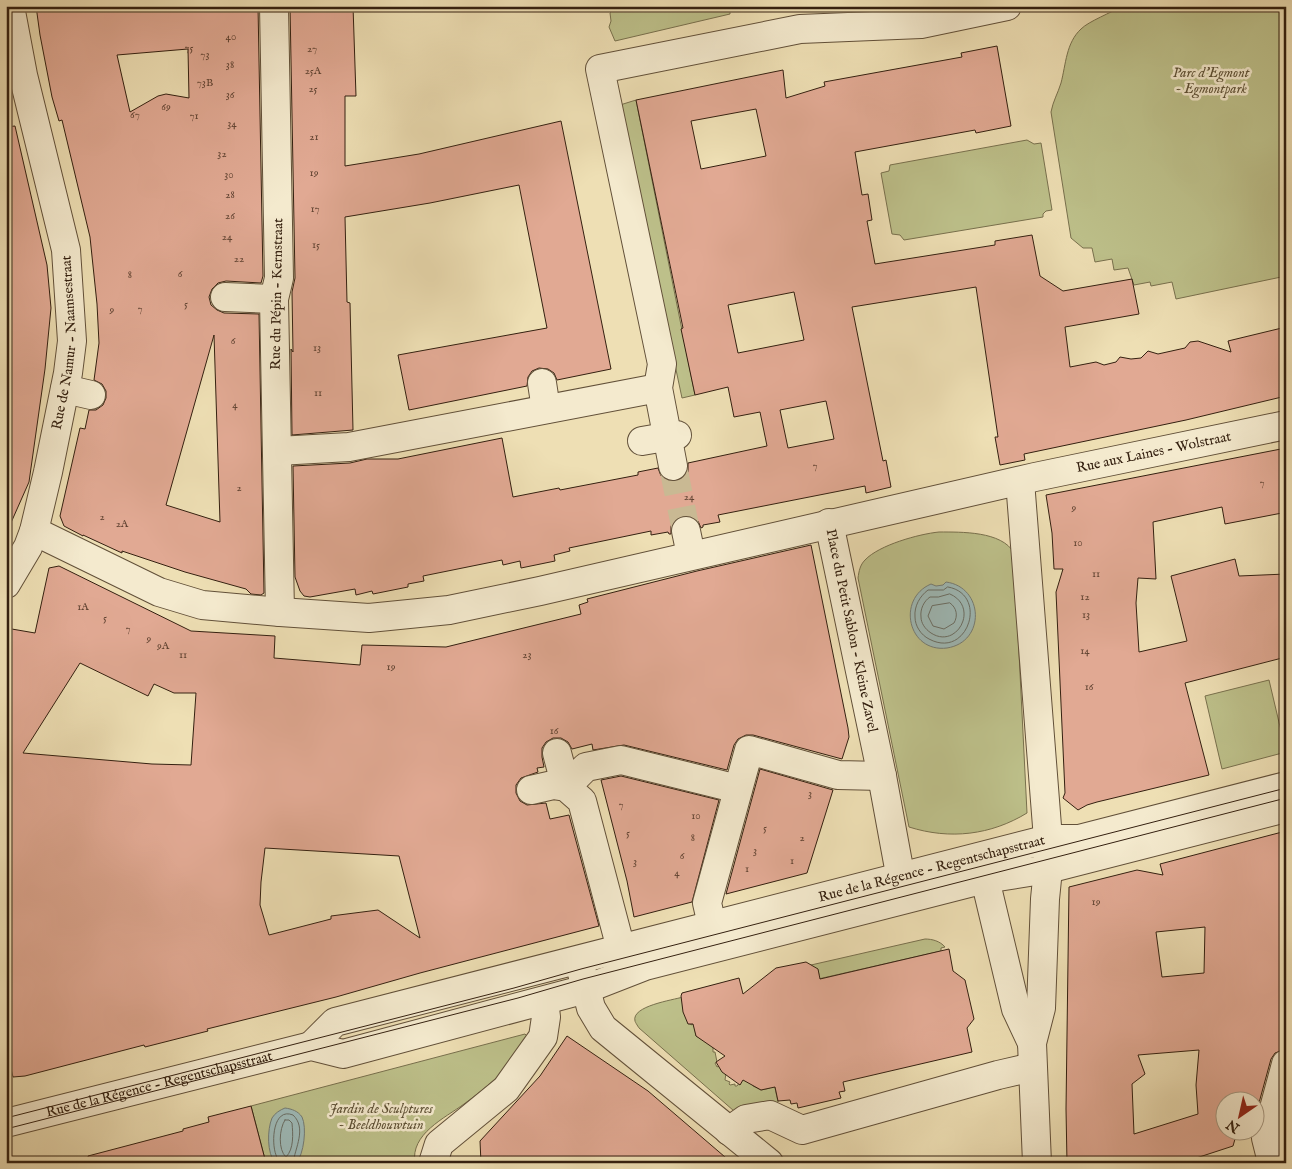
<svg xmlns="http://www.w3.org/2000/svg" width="1292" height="1169" viewBox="0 0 1292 1169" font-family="'IM FELL English',serif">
  <rect width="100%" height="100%" fill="#eedfb4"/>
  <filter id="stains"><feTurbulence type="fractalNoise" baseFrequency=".004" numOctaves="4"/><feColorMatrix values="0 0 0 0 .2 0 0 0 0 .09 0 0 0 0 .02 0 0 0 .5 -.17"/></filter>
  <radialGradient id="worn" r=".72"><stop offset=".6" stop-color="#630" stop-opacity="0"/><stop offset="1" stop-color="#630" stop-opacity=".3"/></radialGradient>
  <path fill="#bdc08a" stroke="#78704d" d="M614,6H730V14L615,41L609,27L611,21L610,13L615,8Z
    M1122,6H1286V276L1176,299L1172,282L1151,286L1150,282L1134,285L1128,268L1114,270L1112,259L1095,262L1092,248H1083L1071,238L1051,112C1053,101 1058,93 1061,83C1066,64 1066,43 1081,29C1089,21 1111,13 1122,6Z
    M636,100L695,395L682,398L620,105Z
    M1027,140L1034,144L1041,143L1052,210L1046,211L1043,214V217L904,240L900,235L892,234L881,173L889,171L890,165Z
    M939,532C961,532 1002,531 1014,553L1027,813C991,835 950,840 909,827L858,578C859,571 860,565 865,560C879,545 919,534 939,532Z
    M1269,680L1286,752L1222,769L1205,696Z
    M925,939C932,939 940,941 945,947L941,948V951L814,980L819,975L818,970L813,971L811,965Z
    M683,997L688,1023L692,1025V1023L698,1021L695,1030L696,1036L701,1039L706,1038L715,1048H713V1052H715L717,1062L715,1063L717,1067L719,1066L726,1073L725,1080L730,1082L729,1084L730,1085L735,1084V1086H737L740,1082L741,1083V1080L751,1077L753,1086L761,1090L770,1088L774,1083L778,1102L767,1106L734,1111L639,1028C639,1028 635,1022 635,1021C631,1006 673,1000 683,997Z
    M525,1034L527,1036C517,1051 508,1067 495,1079C485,1088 475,1096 464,1104C445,1118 410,1134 415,1163H266L251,1106Z"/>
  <path fill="#9ebab8" stroke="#747c75" d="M946,582C984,587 986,642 947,648C908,653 896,599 931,584L936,586L943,585Z
    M285,1108C292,1109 298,1111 302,1117C307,1127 304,1155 296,1163H275C267,1153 267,1130 272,1118C275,1113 280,1110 285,1108Z"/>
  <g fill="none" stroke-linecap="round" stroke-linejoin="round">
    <path stroke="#696d64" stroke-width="1" d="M948,587C989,594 968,660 929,639C921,635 915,626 915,617C914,606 920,596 928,590H943Z
      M950,594C980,607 957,650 931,633C925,629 921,623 921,617C920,609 924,601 930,597H938Z
      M950,603C957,608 958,616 954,623L944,629L933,626L928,616L932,606Z
      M285,1120H289L292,1123C293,1134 294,1149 286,1157C278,1150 279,1129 285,1120Z
      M279,1163C278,1160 277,1158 276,1155C271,1142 273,1107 293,1115C307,1128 295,1148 293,1163"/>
  </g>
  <path fill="#e1a993" stroke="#342010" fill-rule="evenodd" d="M36,6H258L263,276L261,283L226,281L218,283L212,289L209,297L211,305L217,310L224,313L259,314L264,593L261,595L251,594L246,589L185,572L122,551V553L83,535V536L64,526L60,516L80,428L85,429L89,410H96L103,405L106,398V391L102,384L94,380L99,343L97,304L90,237L62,120L59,121L52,97L40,35ZM188,49L189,98L166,94L158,96L130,112L117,55ZM214,335L220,522L166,505Z
    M290,6H353L356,96H345V166L419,154L561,121L611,369L557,380L554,373L548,369L539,368L532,371L528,377L527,386L409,410L398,355L547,328L519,185L430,203L345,217L347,302L350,303L353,430L292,435L291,349L293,352L292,292L295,278Z
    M997,46L1011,126L976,133L975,130L855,152L862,195L868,194L872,220L867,221L875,264L995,245V241L1032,235L1040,276L1063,291L1132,279L1139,314L1065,327L1070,367L1096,362L1104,365L1116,362L1120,357L1131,359L1141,358L1148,351L1158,354L1185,348L1190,342L1198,341L1231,352L1228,341L1286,327V396L1186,420L1024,454L1025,460L1000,465L995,437H998L976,287L852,307L883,461L886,460L891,487L866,493L865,486L718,515L720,522L703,525V527L701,528L698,521L691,516H682L675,520L671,526V534H669L668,532L651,535V531L569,548L570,551L554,555L555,561L521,568L520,561L503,565L502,560L423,576L424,581L408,584V587L373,594L372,591L356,595L355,589L310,597L304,596L300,591L295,577L293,466L350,463L367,459H398L502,438L513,497L559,488L560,490L638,475V472L658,468L661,476L667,481H676L684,477L688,472V463L767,446L760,412L734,417L728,387L695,395L681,329L683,328L636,100L783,70L786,98L825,86L824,82L962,57L961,53ZM756,109L766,156L701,169L691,121ZM794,292L804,340L738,353L728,305ZM826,401L834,439L788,448L780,410Z
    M15,126L47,265L51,308L45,369L29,482L6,534V127Z
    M1286,448V509L1282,510V513L1225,524L1222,507L1153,522L1156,579L1138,578L1136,603L1139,652L1187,641L1171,576L1235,559L1239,576L1286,574V657L1185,683L1209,775L1097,802L1087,805L1078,810L1063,798L1065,793L1056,592L1063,569H1054L1052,533L1046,495Z
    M811,545L848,728L849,737L842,759L753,735H746L738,739L734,745L727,770L624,745L593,750L592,744L572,749L568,742L561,738H553L546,742L542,748V757L544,767L537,768L538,772L521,778L516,785V793L520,801L527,805L546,803L550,819L569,815L599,926L420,973L336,997L207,1029L208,1031L145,1047L144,1045L25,1076L13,1077L6,1049V628L35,633L49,568L59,566L191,631L275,636L274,658L360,665L362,645L446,647L581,614L579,605L588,602L587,599L697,571ZM80,663L148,696L154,684L174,693H196L191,765L152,764L23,753ZM265,848L399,856L420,938L378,910L331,916V919L269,935L260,905L261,882Z
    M760,769L833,790L807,873L726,894Z
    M621,776L719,800L692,902L634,917L627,881L601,780Z
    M1286,831V1049L1275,1053L1271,1059L1254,1121V1102H1224V1132H1237L1233,1146L1181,1163H1067L1066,1109L1069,887L1137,870L1163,875L1160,864ZM1205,927L1204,973L1162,977L1156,932ZM1199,1050L1196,1085L1198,1114L1134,1134L1132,1084L1145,1074L1138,1055Z
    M949,949L953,971L965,980L974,1019L967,1028L972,1052L843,1082L845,1091L839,1092L841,1098L798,1108L797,1103L791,1104L790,1100L778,1101L775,1087L761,1090L743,1080L740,1085L722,1072L716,1062L725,1056L696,1036L693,1024H688L683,1012L681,996L682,993L739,978L743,994L776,968L806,962L818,969L820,979Z
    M567,1036L648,1091L732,1163H481L480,1141L540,1076Z
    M251,1106L266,1163H89L88,1156L183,1131V1129L209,1122L208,1117Z"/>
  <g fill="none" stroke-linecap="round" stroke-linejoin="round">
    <path stroke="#c9b993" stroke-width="28" stroke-dasharray="28 14" stroke-linecap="butt" d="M673,466L686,531"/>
    <g stroke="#625039" stroke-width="30">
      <g id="minor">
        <path d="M274,6L279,278L274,299L280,612"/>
        <path d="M225,297L274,299"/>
        <path d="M542,383L546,409"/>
        <path d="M65,389L91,395"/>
        <path d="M642,441L677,435"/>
        <path d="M278,451L349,447L658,388"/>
        <path d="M673,466L658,388L662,364L600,69L800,29L921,24L1007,6"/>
        <path d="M1020,481L1048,839V869L1045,899L1041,1008L1032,1043L1037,1163"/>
        <path id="s1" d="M829,523L882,776L898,863L908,893"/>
        <path id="s2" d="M34,531L159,592L202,605L280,612L369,618L449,610L540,591L1035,477L1286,425"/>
        <path d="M686,531L691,555"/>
        <path id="s3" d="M6,584L28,547L34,531L48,472L68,373L72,341L66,250L23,75L10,6"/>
        <path d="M557,753L566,787L586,767L621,760L738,789"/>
        <path d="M531,790L553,785L566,787L582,801L621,949"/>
        <path d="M971,869L985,879L1016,1009L1032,1043"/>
        <path d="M712,925L707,903L749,750L838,775L882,776"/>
        <path d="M582,973L591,1008L603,1028L769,1163"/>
        <path id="s4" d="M311,1046L335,1022L1048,839H1079L1286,786"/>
        <path id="s5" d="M6,1123L311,1046L343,1054L586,989L645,966L985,879L1048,869L1286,808"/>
        <path d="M729,1131L746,1119L770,1115L802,1130L998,1075L1032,1067"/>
        <path d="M1271,1158L1266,1138L1286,1064"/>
        <path d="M433,1163L439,1144L506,1089L543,1037L546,1017L544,1001"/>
      </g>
    </g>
    <use href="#minor" stroke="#f4eace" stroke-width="28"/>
    <path stroke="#342010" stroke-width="1" d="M6,1118L514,988L581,969L1286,788
      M6,1129L518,998L583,979L1286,798"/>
  </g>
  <g text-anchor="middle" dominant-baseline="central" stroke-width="5" stroke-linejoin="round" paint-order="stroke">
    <g font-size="11" fill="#5f4231">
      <text x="231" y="37">40</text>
      <text x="189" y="48">75</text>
      <text x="312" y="49">27</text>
      <text x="205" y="55">73</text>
      <text x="230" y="65">38</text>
      <text x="313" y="71">25A</text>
      <text x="205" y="83">73B</text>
      <text x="313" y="89">25</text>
      <text x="230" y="95">36</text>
      <text x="166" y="107">69</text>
      <text x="135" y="115">67</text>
      <text x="194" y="116">71</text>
      <text x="232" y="124">34</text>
      <text x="314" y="137">21</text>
      <text x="222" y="154">32</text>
      <text x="314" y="173">19</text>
      <text x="229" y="175">30</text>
      <text x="230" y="195">28</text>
      <text x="315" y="209">17</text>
      <text x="230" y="216">26</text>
      <text x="227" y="237">24</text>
      <text x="316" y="245">15</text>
      <text x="239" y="259">22</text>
      <text x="180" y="274">6</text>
      <text x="130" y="275">8</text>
      <text x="186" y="304">5</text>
      <text x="140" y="309">7</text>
      <text x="112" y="310">9</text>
      <text x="233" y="341">6</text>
      <text x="317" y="348">13</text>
      <text x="318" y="393">11</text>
      <text x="235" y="405">4</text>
      <text x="815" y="466">7</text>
      <text x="1262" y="483">7</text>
      <text x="239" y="488">2</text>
      <text x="689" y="497">24</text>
      <text x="1074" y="508">9</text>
      <text x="102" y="517">2</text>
      <text x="122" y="524">2A</text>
      <text x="1078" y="543">10</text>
      <text x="1096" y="574">11</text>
      <text x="1085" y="597">12</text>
      <text x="83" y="607">1A</text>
      <text x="1086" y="615">13</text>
      <text x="105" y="618">5</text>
      <text x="128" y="629">7</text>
      <text x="149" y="639">9</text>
      <text x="163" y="646">9A</text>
      <text x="1085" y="651">14</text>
      <text x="183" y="655">11</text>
      <text x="527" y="655">23</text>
      <text x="391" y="667">19</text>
      <text x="1089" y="687">16</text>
      <text x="554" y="731">16</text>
      <text x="810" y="794">3</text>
      <text x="621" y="805">7</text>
      <text x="696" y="816">10</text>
      <text x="765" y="828">5</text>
      <text x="628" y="833">5</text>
      <text x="693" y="838">8</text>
      <text x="802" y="838">2</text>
      <text x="755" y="851">3</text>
      <text x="682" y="856">6</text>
      <text x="792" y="861">1</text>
      <text x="635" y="862">3</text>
      <text x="747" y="869">1</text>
      <text x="677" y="873">4</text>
      <text x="1096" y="902">19</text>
    </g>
    <g font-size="14" font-style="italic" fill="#5d5035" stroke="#f4eace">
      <text x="1211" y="73">Parc d'Egmont<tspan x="1211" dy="16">- Egmontpark</tspan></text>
      <text x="381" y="1109">Jardin de Sculptures<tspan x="381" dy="16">- Beeldhouwtuin</tspan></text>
    </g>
    <g font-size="14" fill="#342010" stroke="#f4eace">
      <text transform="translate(277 294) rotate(-89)">Rue du Pépin - Kernstraat</text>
      <text stroke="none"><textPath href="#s3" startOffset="252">Rue de Namur - Naamsestraat</textPath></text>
      <text stroke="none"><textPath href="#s2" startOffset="1154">Rue aux Laines - Wolstraat</textPath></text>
      <text stroke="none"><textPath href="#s1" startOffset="110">Place du Petit Sablon - Kleine Zavel</textPath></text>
      <text stroke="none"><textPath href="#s4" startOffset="650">Rue de la Régence - Regentschapsstraat</textPath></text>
      <text stroke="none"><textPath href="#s5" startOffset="158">Rue de la Régence - Regentschapsstraat</textPath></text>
    </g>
  </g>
  <rect width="1292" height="1169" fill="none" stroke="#eedfb4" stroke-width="25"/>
  <rect x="8" y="8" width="1277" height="1154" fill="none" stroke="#342010" stroke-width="2.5"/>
  <rect x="12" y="12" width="1267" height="1144" fill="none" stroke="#342010"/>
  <g transform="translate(1240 1116) rotate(214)"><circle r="24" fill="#f4eace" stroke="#a79982"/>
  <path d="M0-4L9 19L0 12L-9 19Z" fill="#8f2418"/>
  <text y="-8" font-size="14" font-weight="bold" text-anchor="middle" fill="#342010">N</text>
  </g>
  <rect width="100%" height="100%" filter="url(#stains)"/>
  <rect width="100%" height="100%" fill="url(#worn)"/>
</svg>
